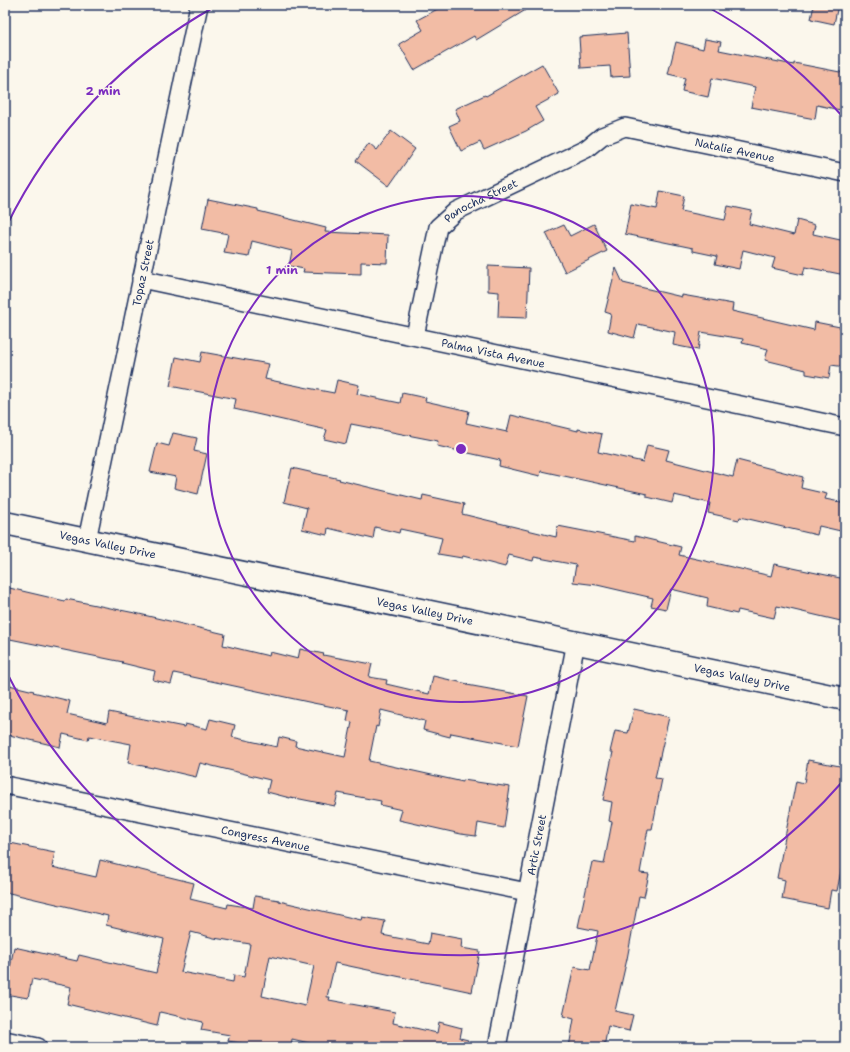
<svg xmlns="http://www.w3.org/2000/svg" width="850" height="1052" viewBox="0 0 850 1052" font-family="'Shantell Sans',sans-serif">
  <rect width="100%" height="100%" fill="#fbf7ec"/>
  <filter id="ink" filterUnits="userSpaceOnUse"><feTurbulence type="fractalNoise" baseFrequency=".025" numOctaves="2"/><feDisplacementMap in="SourceGraphic" scale="8" xChannelSelector="R" yChannelSelector="G"/><feConvolveMatrix kernelMatrix="1 2 1 2 8 2 1 2 1" color-interpolation-filters="sRGB"/></filter>
  <g filter="url(#ink)">
    <path fill="#f2bca5" stroke="#1b2f5e" fill-rule="evenodd" d="M445,5H534L476,40L474,36L414,70L399,44L423,30L417,20Z
      M814,5H838L834,24L811,19Z
      M627,33L630,76L611,77L610,66L581,68L579,37Z
      M705,39L721,42L719,50L794,65V63L845,73V111L817,105L815,119L751,107L755,87L712,78L708,97L682,91L685,78L668,74L676,42L703,49Z
      M542,64L559,94L535,107L543,121L526,131L484,150L480,142L461,151L449,126L460,121L455,109L485,95L486,96Z
      M391,131L415,149L389,186L356,161L369,143L377,150Z
      M660,191L684,196L681,211L725,220L728,206L752,211L749,224L794,235L797,220L815,225L813,234L845,241V275L805,267L803,275L772,268L775,258L743,250L739,269L715,264L717,256L693,251V248L625,234L631,204L657,209Z
      M208,199L258,209V211L326,228L325,232L388,235L387,263L361,262V274L303,272L304,269L289,266L292,251L252,241L249,257L224,253L228,234L202,229Z
      M594,224L607,251L565,272L546,233L564,225L570,236Z
      M488,266L529,268L527,318L498,317L499,292L488,291Z
      M616,268L623,283L682,297V295L733,304L732,311L814,330L815,322L845,328V367L831,365L829,378L806,374V370L765,360L768,349L742,343L743,339L701,332L698,350L673,345L675,332L638,324L634,338L608,331L611,314L605,312Z
      M202,352L269,364L265,379L308,388L334,393L337,380L359,385L357,394L400,403L402,393L426,398L425,401L469,411L466,423L507,432L511,415L578,431V429L602,434L598,452L643,462L647,445L669,450L666,460L733,477L737,460L803,477L801,488L827,494L825,499L845,503V532L819,526L817,535L740,517L739,520L708,513L710,503L674,495L672,503L647,497V494L541,471L540,476L499,466L500,460L437,446L438,441L351,424L346,444L324,439L327,430L234,409L236,399L170,386L176,357L200,362Z
      M173,433L197,438L194,451L207,454L198,494L174,488L176,477L150,472L157,443L169,446Z
      M292,468L340,479L339,480L422,500L423,495L464,504L462,514L556,537L558,526L635,541V536L681,547L679,555L771,576L774,564L845,579V622L777,606L774,618L738,610L737,614L707,607L708,598L671,589L666,609L651,606L653,598L597,585L573,582L576,565L534,557L533,561L509,555L505,567L463,556L462,558L438,554L442,538L400,529L399,533L375,527L373,539L328,528L327,535L302,529L307,508L284,502Z
      M5,587L65,601L66,599L135,613L225,634L223,645L269,656L270,652L298,659L300,649L324,654L323,655L372,664L369,677L387,680L386,684L429,694L433,676L468,684L467,685L528,696L518,746L451,733L450,737L423,730L425,721L381,710L378,727L376,726L369,761L463,782V780L510,787L504,828L478,823L476,836L461,834L399,820L402,810L380,805L381,801L338,793L335,806L290,797V798L267,792L270,780L200,763L196,777L153,767V768L128,763L131,744L89,736L88,740L63,734L60,747L5,734V684L34,691L33,692L70,701L67,714L107,723L109,712L184,727L185,724L207,729L210,719L235,725L232,737L277,747L279,737L296,741L295,746L345,757L352,722L347,721L349,710L313,703L174,673L171,684L153,680L155,671L122,663L123,662L5,638Z
      M634,709L669,717L655,778L662,779L652,829H648L640,873L649,874L644,897L639,896L627,959L615,1011L633,1015L629,1031L608,1026L604,1047H569L574,1019L563,1016L574,967L590,970L598,931L578,927L592,862L604,864L612,822L609,821L612,802L603,800L613,752H610L615,731L628,733Z
      M808,760L845,767V851L837,891L831,890L828,908L782,899L785,880L777,878L796,781L804,783Z
      M5,842L55,852L52,867L96,877L100,860L194,883L190,899L227,908L228,904L253,908L255,896L279,900V901L361,920L362,917L385,921L382,935L428,944L430,933L462,939L461,948L480,951L472,992L335,963L327,997H330L329,1000L395,1012L393,1023L437,1033L439,1022L462,1028L460,1038L468,1040L467,1047H326L292,1039L291,1047H264L228,1041L230,1035L201,1030L203,1022L160,1012L157,1026L67,1004L71,987L32,979L28,998L5,994L14,947L77,961L79,955L156,973L164,939L106,925L108,916L5,892ZM191,932L214,938L250,944L244,977L234,975L233,982L181,972ZM270,956L314,966L305,1006L262,996Z"/>
    <g fill="none" stroke-linecap="round" stroke-linejoin="round">
      <g stroke="#1b2f5e" stroke-width="20">
        <g id="street">
          <path id="s1" d="M141,279L845,427"/>
          <path id="s2" d="M415,336L438,227L456,211L586,149L602,136L625,127L845,173"/>
          <path id="s3" d="M87,540L199,5"/>
          <path id="s4" d="M5,785L527,892"/>
          <path d="M5,1040L38,1047"/>
          <path id="s5" d="M497,1047L576,642"/>
        </g>
      </g>
      <g stroke="#1b2f5e" stroke-width="25">
        <g id="secondary">
          <path id="s6" d="M5,523L845,699"/>
        </g>
      </g>
      <use href="#street" stroke="#fbf7ec" stroke-width="17"/>
      <use href="#secondary" stroke="#fbf7ec" stroke-width="22"/>
    </g>
  </g>
  <g fill="none" stroke="#7b2cbf" stroke-width="2">
    <circle cx="461" cy="449" r="253"/>
    <path d="M843 781A506 506 0 0 1 6 671M6 227A506 506 0 0 1 216 6M706 6A506 506 0 0 1 843 117"/>
  </g>
  <g text-anchor="middle" dominant-baseline="central" stroke-width="3" stroke-linejoin="round" paint-order="stroke">
    <g font-size="11" fill="#1b2f5e" stroke="#fbf7ec">
      <text stroke="none"><textPath href="#s2" startOffset="437">Natalie Avenue</textPath></text>
      <text stroke="none"><textPath href="#s2" startOffset="162">Panocha Street</textPath></text>
      <text stroke="none"><textPath href="#s3" startOffset="273">Topaz Street</textPath></text>
      <text stroke="none"><textPath href="#s1" startOffset="360">Palma Vista Avenue</textPath></text>
      <text stroke="none"><textPath href="#s6" startOffset="105">Vegas Valley Drive</textPath></text>
      <text stroke="none"><textPath href="#s6" startOffset="429">Vegas Valley Drive</textPath></text>
      <text stroke="none"><textPath href="#s6" startOffset="753">Vegas Valley Drive</textPath></text>
      <text stroke="none"><textPath href="#s4" startOffset="266">Congress Avenue</textPath></text>
      <text stroke="none"><textPath href="#s5" startOffset="206">Artic Street</textPath></text>
    </g>
  </g>
  <circle cx="461" cy="449" r="6" fill="#7b2cbf" stroke="#fbf7ec" stroke-width="2"/>
  <g font-size="12" text-anchor="middle" font-weight="bold" fill="#7b2cbf" stroke="#fbf7ec" stroke-width="3" stroke-linejoin="round" paint-order="stroke">
    <text x="103" y="95">2 min</text>
    <text x="282" y="274">1 min</text>
  </g>
  <rect width="850" height="1052" fill="none" stroke="#fbf7ec" stroke-width="20"/>
  <rect x="10" y="10" width="830" height="1032" fill="none" stroke="#1b2f5e" stroke-width="1.5" filter="url(#ink)"/>
</svg>
